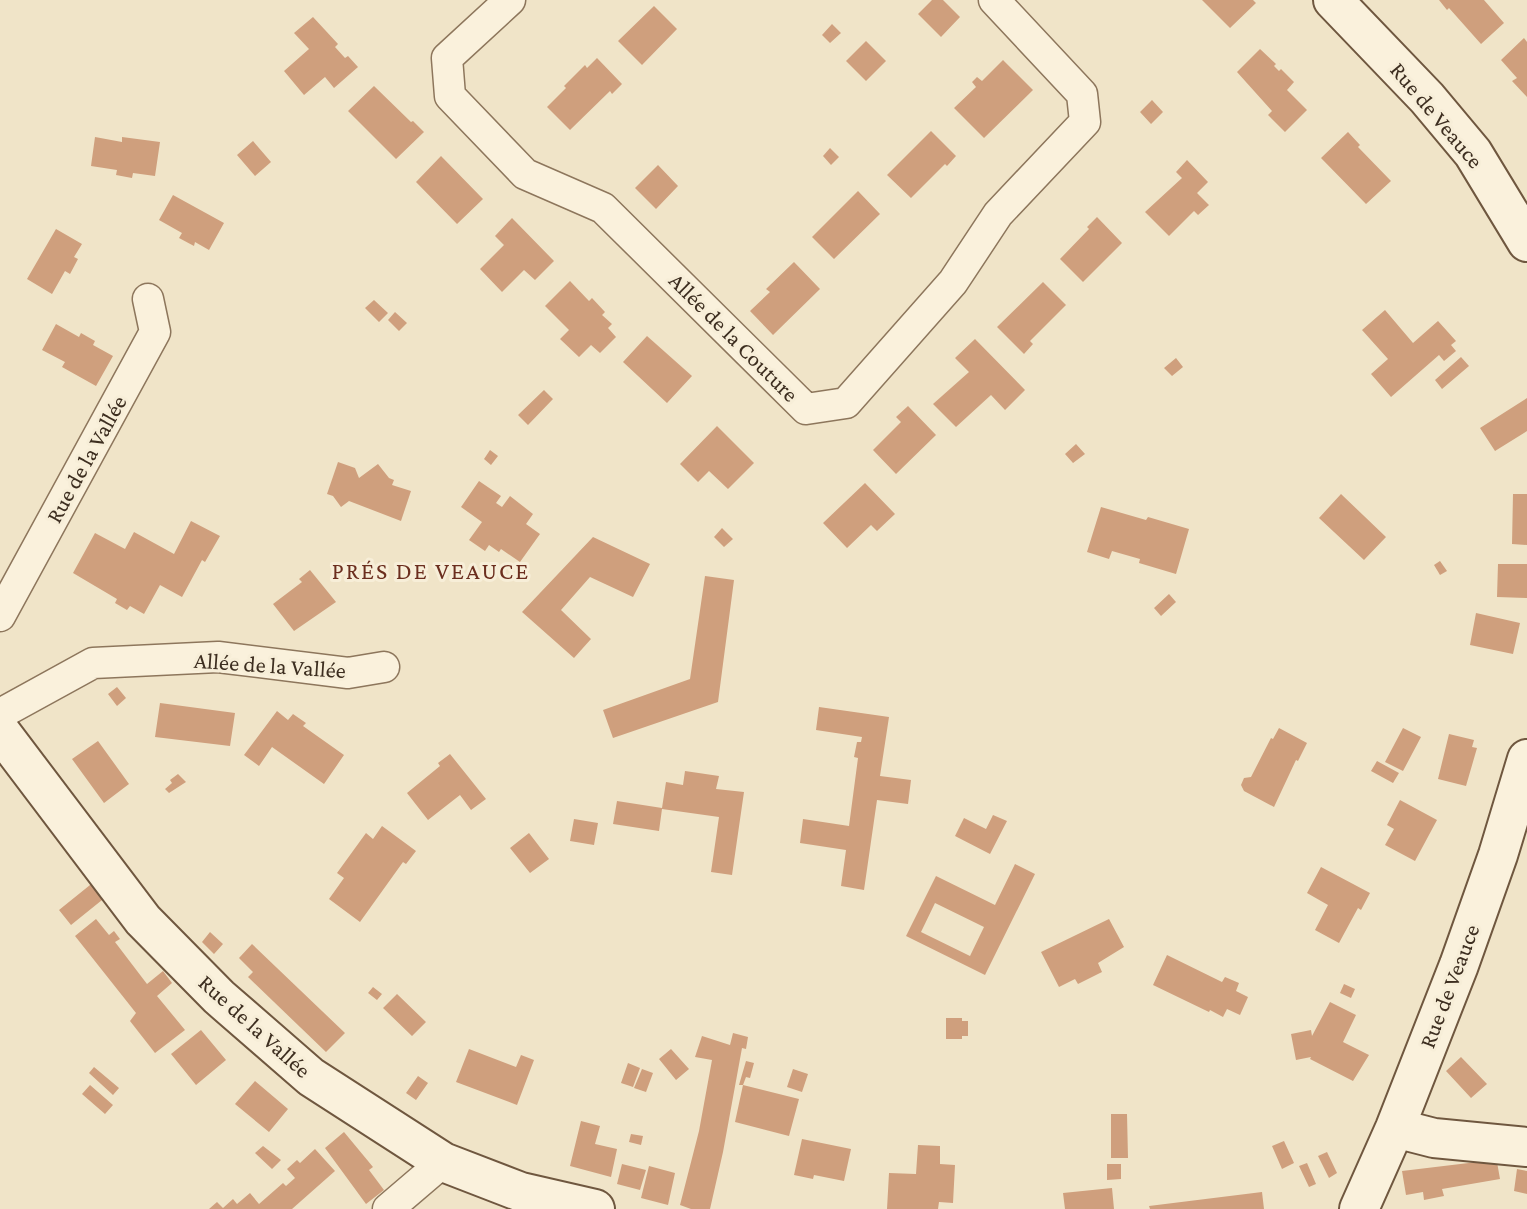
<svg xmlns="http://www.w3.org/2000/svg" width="1527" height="1209" viewBox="0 0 1527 1209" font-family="'Crimson Pro',serif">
  <rect width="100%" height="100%" fill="#f0e4c8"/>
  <path fill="#cf9f7d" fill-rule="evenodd" d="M932,0H943L960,17L941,37L918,14Z
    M1202,0H1253L1256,3L1230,28Z
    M1439,0H1484L1504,23L1481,44L1449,8L1447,10Z
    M654,6L677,29L642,65L618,41Z
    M313,17L338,44L335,47L345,58L348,56L358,67L334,88L325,77L304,95L284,71L309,49L294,33Z
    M832,24L841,33L830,43L822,35Z
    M1524,38L1527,42V97L1512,81L1517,78L1501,60Z
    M866,41L886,61L866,81L846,61Z
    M1260,49L1276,64L1274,66L1279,71L1281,69L1294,82L1287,90L1307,110L1285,132L1268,115L1272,111L1237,72Z
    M597,58L622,84L612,94L610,91L570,130L547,107L566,88L564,86L585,65L587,68Z
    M1003,60L1033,90L984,138L954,108L976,87L972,82L977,77L982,81Z
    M374,86L411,122L413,121L424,132L396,159L348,111Z
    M1152,100L1163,112L1151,124L1140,112Z
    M931,131L956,156L947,166L945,164L911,198L887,175Z
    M1348,132L1360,145L1358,147L1391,181L1366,204L1321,158Z
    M95,137L122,142V137L160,142L155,176L133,173L132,178L116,175L117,170L91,166Z
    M253,141L271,162L255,176L237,155Z
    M830,148L839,157L831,165L823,156Z
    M441,156L483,199L457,224L416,182Z
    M1187,160L1208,182L1197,193L1209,205L1198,215L1194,211L1169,236L1145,212L1182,178L1176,172Z
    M658,165L678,186L656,209L635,188Z
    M858,191L880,214L834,259L812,237Z
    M173,195L224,223L209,250L195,242L194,246L179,238L182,233L159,220Z
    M1097,217L1122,243L1083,282L1060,259L1089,229L1087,227Z
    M512,218L554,261L535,280L524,270L502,292L480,269L504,245L495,236Z
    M56,229L82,244L74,257L78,259L70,274L65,271L52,294L27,279Z
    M794,262L820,289L773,335L750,311L770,292L766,289Z
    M570,281L589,301L592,298L605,312L602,315L612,324L608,328L616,337L600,353L591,345L579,357L560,339L569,330L545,306Z
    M1043,282L1066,305L1030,341L1033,344L1024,354L997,327Z
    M374,300L388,313L379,322L365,308Z
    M1385,310L1413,343L1438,321L1456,341L1451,345L1456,351L1444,361L1439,355L1391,397L1371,374L1388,359L1362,330Z
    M395,312L407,323L399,331L388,320Z
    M56,324L79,337L81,333L95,341L93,345L113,356L96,386L62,367L65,362L42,350Z
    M647,336L692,376L667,403L623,362Z
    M975,339L1025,390L1005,410L991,395L956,427L933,404L969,372L955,358Z
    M1461,357L1469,366L1442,389L1435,380Z
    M1176,358L1183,367L1172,376L1164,368Z
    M544,390L553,399L528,425L518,415Z
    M1527,398V431L1495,451L1480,428Z
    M908,406L936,435L896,474L873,450L901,422L896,417Z
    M717,426L754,463L728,489L709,471L698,482L680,464Z
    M1076,444L1085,454L1073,463L1065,454Z
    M490,450L498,456L491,465L484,459Z
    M338,462L355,468L359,478L378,464L389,478L394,480L392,485L411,491L401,521L349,501L341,507L333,496L327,494Z
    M479,481L501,496L496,503L502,507L510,496L533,514L526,524L540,534L520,562L501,549L499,552L489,545L485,551L469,540L482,522L461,507Z
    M865,483L895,514L877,531L871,525L847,548L823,523Z
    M1341,494L1386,537L1364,560L1319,518Z
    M1513,494H1527V545L1512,544Z
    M1101,507L1146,520L1148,517L1189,529L1176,574L1139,563L1140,559L1112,551L1109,559L1087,552Z
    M191,521L220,536L205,562L202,560L182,597L160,585L144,614L130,606L127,610L115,603L117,599L73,573L95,533L125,549L134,532L174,554Z
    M722,528L733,539L724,547L714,537Z
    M593,537L650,564L633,597L590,577L561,610L591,639L574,658L522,612Z
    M1440,561L1447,571L1440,575L1434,565Z
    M1498,564H1527V598L1497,597Z
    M310,570L336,602L294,631L273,604L302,582L299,579Z
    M705,576L734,580L718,702L613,738L603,710L690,679Z
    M1169,594L1176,602L1161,616L1154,608Z
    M1476,613L1520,623L1513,654L1470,645Z
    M117,687L126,698L117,706L108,694Z
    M160,703L235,713L230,746L155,737Z
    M819,707L889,717L880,776L911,780L908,804L877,800L864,890L841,886L846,850L800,843L803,819L849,826L858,758L854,757L857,742H861L862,737L816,730Z
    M277,711L288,720L293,714L306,723L303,726L344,755L324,784L272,747L259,766L244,755Z
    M1279,728L1307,743L1298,761L1296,760L1274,807L1244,791L1241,785L1244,778L1251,777L1271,738L1273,739Z
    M1403,728L1421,737L1403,771L1385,762Z
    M1449,734L1474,740L1472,747L1477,748L1466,786L1438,779Z
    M98,741L129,784L104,803L72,759Z
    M450,754L486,799L471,810L460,795L428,820L407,793L440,766L438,763Z
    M1377,761L1399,773L1393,783L1371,771Z
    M685,771L719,776L716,789L744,792L732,875L711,872L719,817L662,809L659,831L613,824L617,801L662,808L666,782L683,785Z
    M178,774L186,782L169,793L165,789L172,783L170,780Z
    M1400,800L1437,820L1415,861L1385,845L1394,829L1387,825Z
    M993,815L1007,821L990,854L955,836L964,818L986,829Z
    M574,819L598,823L594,845L570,841Z
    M382,826L416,851L406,864L403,862L360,922L329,899L344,878L337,873L366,833L373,839Z
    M529,833L549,859L530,873L510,848Z
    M1015,864L1035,874L985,975L906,936L936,876L995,905ZM935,903L984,927L970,956L921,932Z
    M1321,867L1370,893L1361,910L1358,908L1339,943L1315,930L1328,905L1307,893Z
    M95,881L107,896L71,925L59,910Z
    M96,919L109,935L114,931L120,939L115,942L147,984L163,971L172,983L157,996L185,1030L155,1053L130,1021L136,1013L75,936Z
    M1109,919L1124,947L1098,963L1102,972L1078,984L1075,979L1059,987L1041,952Z
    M210,932L223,944L214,954L202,942Z
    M252,944L345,1033L326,1052L248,977L253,972L239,958Z
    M1167,955L1222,982L1225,977L1239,983L1236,991L1248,997L1240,1015L1227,1009L1223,1017L1210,1010L1209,1012L1153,985Z
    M1344,984L1355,989L1351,998L1340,993Z
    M373,987L382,994L377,1000L368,993Z
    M397,994L426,1022L412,1036L383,1008Z
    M1330,1002L1356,1015L1343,1042L1369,1055L1353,1081L1310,1059L1311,1057L1296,1060L1291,1034L1311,1030L1312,1036Z
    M946,1018H962V1021H968V1036H962V1039H946Z
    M201,1030L226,1060L196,1085L171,1054Z
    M733,1033L748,1037L746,1049L742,1048L723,1152L710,1209H691L680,1205L699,1131L712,1060L695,1057L702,1036L730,1045Z
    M469,1049L516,1067L521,1055L534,1060L517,1105L456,1082Z
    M671,1049L689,1069L676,1080L659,1059Z
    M1461,1057L1487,1084L1471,1098L1446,1071Z
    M746,1061L754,1063L750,1078L746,1077L743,1085H739Z
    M628,1063L640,1068L633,1087L621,1083Z
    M94,1067L119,1088L113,1095L89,1073Z
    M642,1069L653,1073L646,1092L634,1088Z
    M793,1069L808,1074L802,1092L787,1087Z
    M418,1076L428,1083L416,1100L406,1093Z
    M255,1081L288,1109L269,1132L235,1104Z
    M90,1085L113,1105L105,1114L82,1094Z
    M743,1085L799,1099L789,1136L735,1122Z
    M1111,1114H1127L1128,1158H1111Z
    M581,1121L600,1126L595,1144L617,1149L611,1177L570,1166Z
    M344,1132L373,1167L369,1170L384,1190L366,1204L325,1148Z
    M631,1134L643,1136L641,1145L629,1142Z
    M802,1139L851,1149L844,1181L814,1175L813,1179L794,1175Z
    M1284,1141L1294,1163L1282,1169L1272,1146Z
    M918,1145L940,1146V1164L955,1165L953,1203L939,1202L938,1209H887L889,1173L916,1174Z
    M263,1146L281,1160L272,1169L255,1153Z
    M315,1149L335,1171L292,1209H209L217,1202L223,1208L233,1199L237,1204L250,1193L259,1204L283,1183L286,1186L295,1178L287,1169L297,1160L300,1163Z
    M1327,1152L1337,1173L1329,1178L1318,1156Z
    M1477,1162H1497L1500,1179L1442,1189L1444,1196L1424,1200L1423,1192L1406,1195L1402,1171Z
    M1307,1163L1316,1184L1309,1187L1299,1166Z
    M622,1164L646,1170L640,1190L617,1184Z
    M1107,1164H1121V1179L1107,1180Z
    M649,1166L675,1173L668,1205L641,1198Z
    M1517,1169L1527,1171V1194L1514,1191Z
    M1112,1188L1114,1209H1065L1063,1193Z
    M1262,1192L1264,1209H1150L1149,1206Z"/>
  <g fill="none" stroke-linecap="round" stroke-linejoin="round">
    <g stroke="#8d765c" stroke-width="33">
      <path id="street" d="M510,0L447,58L450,96L525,174L603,208L806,409L846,403L953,282L998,214L1085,122L1082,94L994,0
        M0,616L155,332L148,299
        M0,714L93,663L218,657L348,673L384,667
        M388,1209L443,1162"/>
    </g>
    <g stroke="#6f573f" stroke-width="42">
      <path id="secondary" d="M1333,0L1427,98L1473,153L1527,242
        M0,731L143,920L219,997L311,1077L443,1162L521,1192L595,1209
        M1395,1128L1434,1138L1527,1147
        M1359,1209L1395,1128L1459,965L1498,855L1527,759"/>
    </g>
    <use href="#street" stroke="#faf1dc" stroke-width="30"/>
    <use href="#secondary" stroke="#faf1dc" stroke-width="38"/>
  </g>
  <g text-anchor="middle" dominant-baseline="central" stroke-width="6" stroke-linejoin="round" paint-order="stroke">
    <g font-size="23" fill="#3d2e20" stroke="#f7eed8">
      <text transform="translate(1437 115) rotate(50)">Rue de Veauce</text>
      <text transform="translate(734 337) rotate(45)">Allée de la Couture</text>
      <text transform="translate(86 459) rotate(-61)">Rue de la Vallée</text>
      <text transform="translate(270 665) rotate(4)">Allée de la Vallée</text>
      <text transform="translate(1449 986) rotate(-69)">Rue de Veauce</text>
      <text transform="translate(255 1026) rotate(42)">Rue de la Vallée</text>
    </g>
    <g font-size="24" letter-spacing="2" fill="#6b2e1e" stroke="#f7eed8">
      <text x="431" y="570">PRÉS DE VEAUCE</text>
    </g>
  </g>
</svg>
